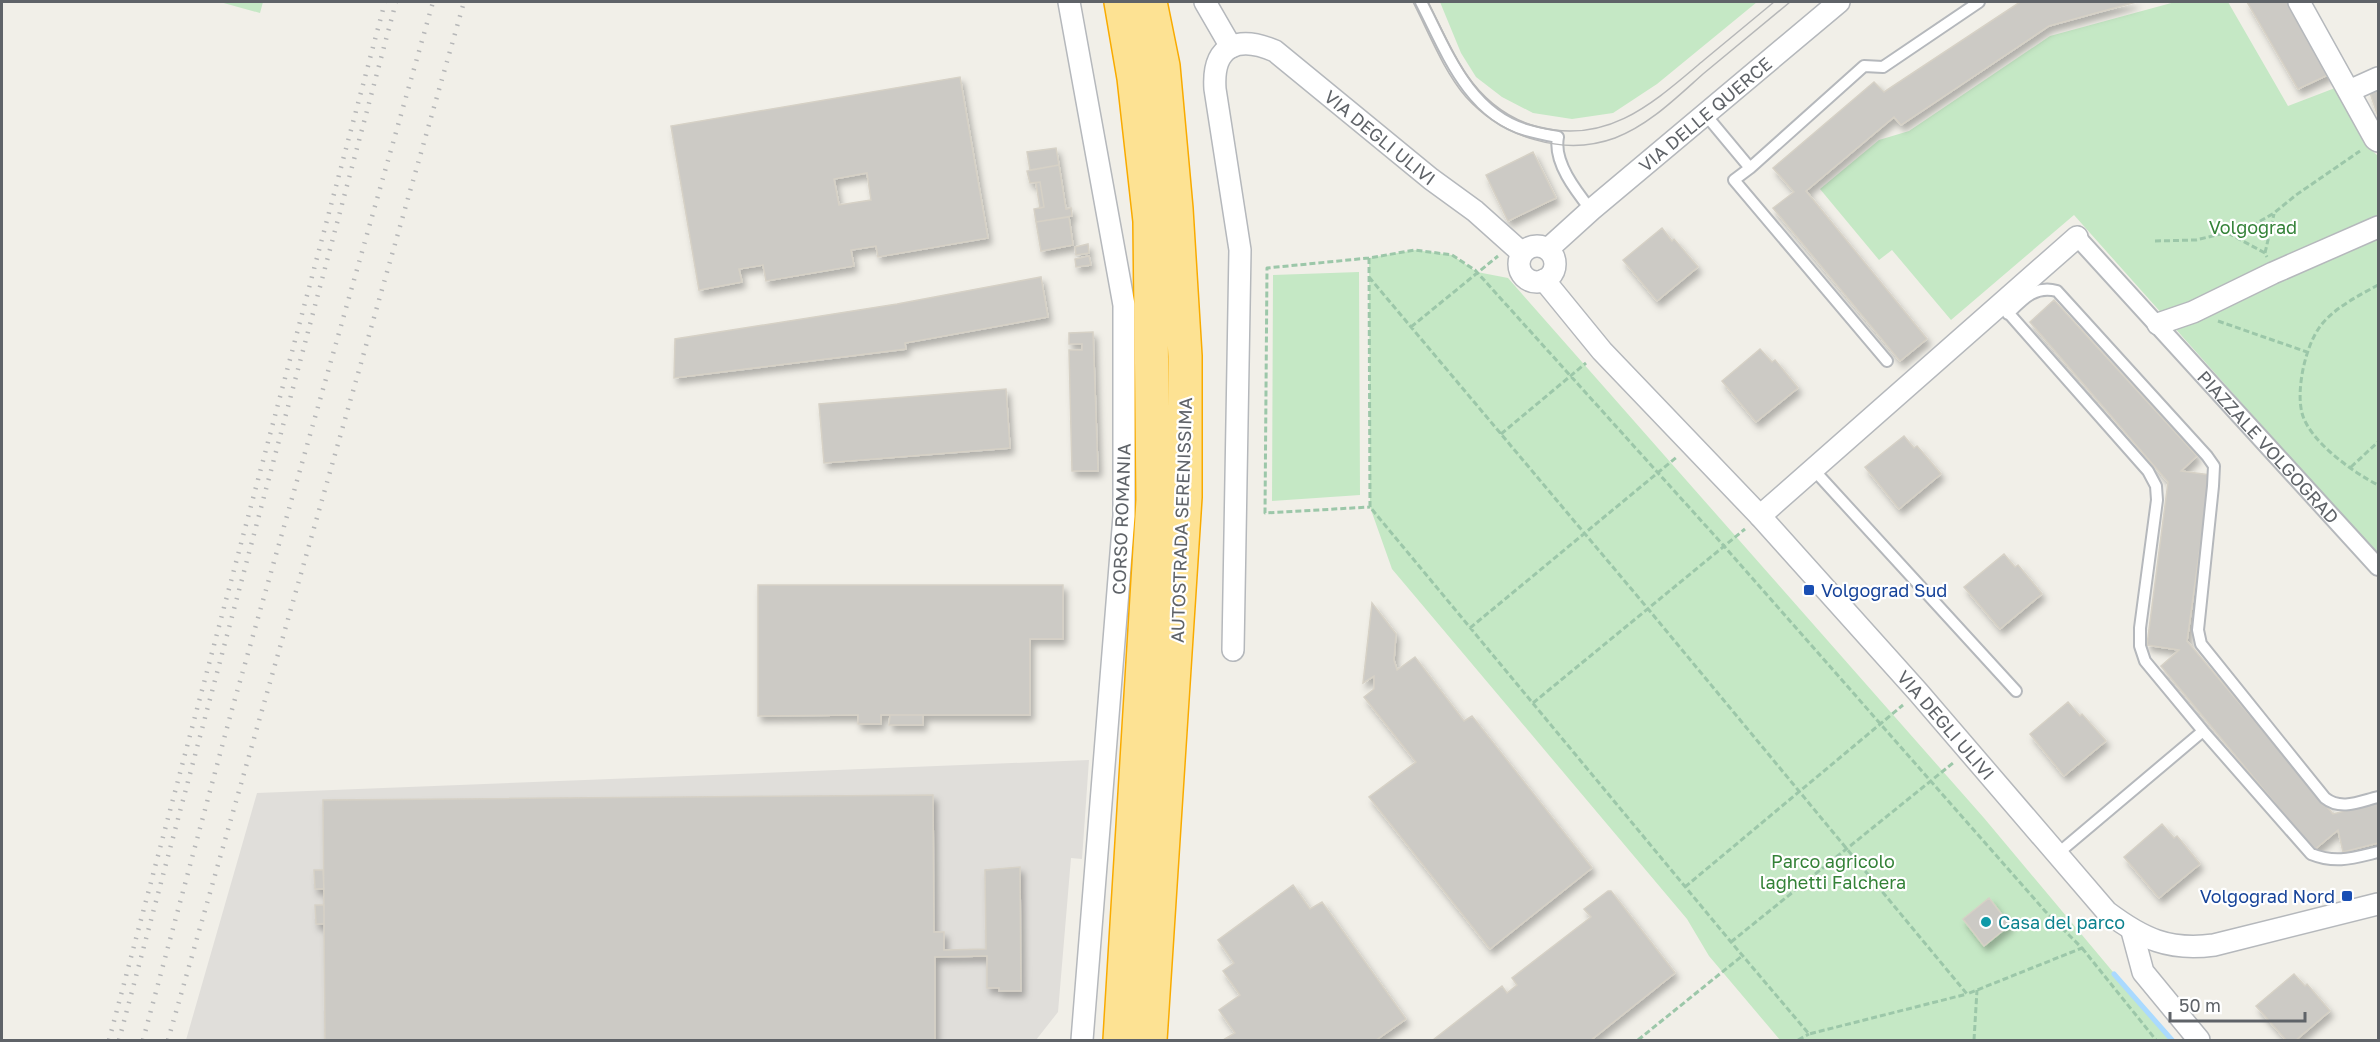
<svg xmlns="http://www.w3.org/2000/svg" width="2380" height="1042" viewBox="0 0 2380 1042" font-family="'Golos Text',sans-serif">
  <defs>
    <filter id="shadow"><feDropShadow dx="3.5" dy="5.5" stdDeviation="3" flood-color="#0004"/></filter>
  </defs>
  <rect width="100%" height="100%" fill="#f1efe8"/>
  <path fill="#e0deda" d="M1089,760L1082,859L1071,858L1058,1012L1036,1040H186L257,793Z"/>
  <path fill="#c5e8c5" d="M220,2H263L260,13Z
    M1440,2H1757L1657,84L1613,113L1572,119L1533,113L1502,97L1476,77L1461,53Z
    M2175,2H2228L2288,106L2335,88L2367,146L2378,156V556L2074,215L1951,320L1892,250L1879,260L1820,189L1879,140L1909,131L2050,36Z
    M1415,250L1452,255L1477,272L1508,278L1984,818L2170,1040H1780L1709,956L1687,919L1392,569L1370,507L1369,258Z
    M1359,272L1360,495L1272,501L1273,275Z"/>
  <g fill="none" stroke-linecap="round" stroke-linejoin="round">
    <path stroke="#aadaff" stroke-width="5" d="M2114,974L2172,1040"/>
  </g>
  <path fill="#cccac5" stroke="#d6d1c6" stroke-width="1.5" fill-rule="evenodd" filter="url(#shadow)" d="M2020,2H2136L2049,26L1901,125L1894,117L1806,191L1927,339L1900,361L1773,208L1794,192L1773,168L1874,82L1884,92Z
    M2247,2H2290L2330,74L2298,89Z
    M960,77L988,238L878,257L876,246L851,250L854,266L766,281L763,265L739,269L742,282L699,290L671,126ZM867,173L871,200L839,205L834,179Z
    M2378,89V116L2370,93Z
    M1056,148L1059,165L1030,170L1027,152Z
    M1533,152L1556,198L1508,221L1486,175Z
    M1059,165L1066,209L1071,208L1072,216L1036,222L1034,209L1044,207L1040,182L1030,183L1027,171Z
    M1040,182L1044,207L1040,208L1036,183Z
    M1069,217L1073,245L1041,251L1036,222Z
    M1662,228L1672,241L1674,239L1698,267L1657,301L1623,260Z
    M1088,244L1089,253L1076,255L1075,247Z
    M1089,256L1091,265L1076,267L1075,259Z
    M1041,277L1048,317L905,343L906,349L674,378L675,339L897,304Z
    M2054,300L2197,456L2181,471L2210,475L2187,641L2333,814L2378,803V843L2343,852L2338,830L2314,850L2161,666L2179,650L2147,645L2168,482L2030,322Z
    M1093,332L1098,471H1072L1069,350H1082V344H1069V333Z
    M1760,349L1772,362L1775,360L1798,388L1756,422L1722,381Z
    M1006,389L1010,448L824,463L819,404Z
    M1904,436L1914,448L1917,446L1941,474L1899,509L1865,467Z
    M2004,554L2015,567L2018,565L2042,594L2000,629L1964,587Z
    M758,585H1063V639H1030V715H881V724H858V715L758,716Z
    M1372,603L1396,634L1394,660L1397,670L1415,657L1464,721L1472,716L1592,868L1490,949L1369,797L1416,762L1364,697L1374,689V676L1363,683Z
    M2068,702L2080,716L2082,714L2106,741L2064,776L2030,734Z
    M890,715H923V725H889Z
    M933,795L934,932H944V950L986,949L985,870L1020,867L1021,991H999V988H987V956L935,957V1040H325L323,800Z
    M2162,824L2174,838L2177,836L2200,864L2159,898L2124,857Z
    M314,870H323L324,889H315Z
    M1293,885L1310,909L1322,902L1406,1019L1376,1040H1223L1235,1033L1219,1010L1240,995L1223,971L1234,963L1218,940Z
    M1608,891H1611L1675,973L1591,1040H1433L1502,986L1507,993L1517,985L1512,978L1591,917L1584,909Z
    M1989,898L2010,925L1984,946L1963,919Z
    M315,905H324V924H316Z
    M2294,974L2305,986L2307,984L2330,1011L2296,1040H2286L2256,1006Z"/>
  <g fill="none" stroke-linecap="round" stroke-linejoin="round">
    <g stroke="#b5b8bc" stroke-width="14">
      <path id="service" d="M1421,2C1446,50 1468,113 1526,130C1536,133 1547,135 1558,137C1553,162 1576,191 1591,210
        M1705,114L1750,168L1734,180L1887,361
        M1750,168L1864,66L1883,67L1979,2
        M2005,309L2148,471L2156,486L2157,500L2140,628V646L2145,661L2203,731
        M2008,314C2023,299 2035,285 2057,291L2207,456L2214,466L2213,486L2198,630L2201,644L2325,798C2341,811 2361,801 2378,797
        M1813,469L2016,691
        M2056,855L2203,731L2311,854C2336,864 2353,858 2378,852"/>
    </g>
    <g stroke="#b5b8bc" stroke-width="20">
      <g id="pedestrian">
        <path id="s1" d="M2077,237L2378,567"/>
      </g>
    </g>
    <g stroke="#b5b8bc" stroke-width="24">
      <g id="minor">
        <path d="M1069,2L1124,305V516L1082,1040"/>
        <path d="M1205,2L1231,47"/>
        <path d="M2299,2L2375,139L2378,141"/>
        <path d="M2349,91L2378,78"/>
        <circle cx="1537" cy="264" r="18"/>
        <path id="s2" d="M1548,249L1591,210L1839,2"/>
        <path id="s3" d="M1544,280L1602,351L1760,516L1918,692L2107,912C2143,939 2169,951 2214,945L2378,904"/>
        <path d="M2158,324L2193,312L2273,273L2378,227"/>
        <path d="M1760,516L2077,237"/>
        <path id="s4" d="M1233,650L1240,250L1215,89C1212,45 1238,35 1275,51L1431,179L1475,211L1522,253"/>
        <path d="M2132,931L2143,972L2199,1040"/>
      </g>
    </g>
    <g stroke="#f9ab00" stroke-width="36">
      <path id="motorway" d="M1150,2L1163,66L1176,209L1185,356V497L1150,1040
        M1120,1040L1153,500L1150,221L1134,78L1121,2"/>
    </g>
    <path stroke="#9cc7a9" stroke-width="3" stroke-dasharray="6 3" stroke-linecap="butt" d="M2228,233L2265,253L2267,257
      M2155,241L2196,240L2250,227L2274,213L2296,195L2360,151
      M2265,253L2274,214
      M1369,258L1370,507L1731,942L1809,1034L1967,994
      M1369,277L1649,610L1967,994L2082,948L2045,911L1724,546L1475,270L1452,255L1415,250L1369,258L1267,268L1265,513L1370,507
      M2378,285C2358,296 2332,309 2319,328C2305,348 2296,390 2302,413C2309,441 2354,473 2378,485
      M2218,321L2307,352
      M1411,327L1498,256
      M1501,434L1586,363
      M2351,467L2378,442
      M1470,628L1678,456
      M1533,703L1745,529
      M1685,887L1903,705
      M1731,942L1953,763
      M2082,948L2156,1040
      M1638,1040L1742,956
      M1798,1040L1809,1034
      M1974,1040L1977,990"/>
    <use href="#service" stroke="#fff" stroke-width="10"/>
    <use href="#pedestrian" stroke="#fff" stroke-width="16"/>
    <use href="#minor" stroke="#fff" stroke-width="21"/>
    <use href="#motorway" stroke="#fde293" stroke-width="33"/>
    <path stroke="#b6b7b8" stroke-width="1.5" d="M1413,2C1429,33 1443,70 1466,97C1502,137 1563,157 1615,138C1649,125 1676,98 1703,74C1732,50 1761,26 1790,2
      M1428,2C1440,25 1451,52 1466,74C1484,100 1508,119 1538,127C1609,145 1654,102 1704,60C1727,41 1751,21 1774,2"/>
    <path stroke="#b6b7b8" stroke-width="4.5" stroke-dasharray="1.5 8" stroke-linecap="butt" d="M109,1040L385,2
      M119,1040L396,2
      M143,1040L231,713L433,2
      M168,1040L464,2"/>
  </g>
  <g fill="#1a4fb4" stroke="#fff" stroke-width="2">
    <rect x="1803" y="584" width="12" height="12" rx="3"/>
    <rect x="2341" y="890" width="12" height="12" rx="3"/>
  </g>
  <circle fill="#0f9aa8" stroke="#fff" stroke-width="2" cx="1986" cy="922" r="6"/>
  <g text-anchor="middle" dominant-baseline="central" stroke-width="4.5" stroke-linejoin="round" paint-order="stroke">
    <g font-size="18" fill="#5f6368" stroke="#fff">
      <text stroke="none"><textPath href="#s2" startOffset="207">VIA DELLE QUERCE</textPath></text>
      <text stroke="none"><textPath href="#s4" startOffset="792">VIA DEGLI ULIVI</textPath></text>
      <text stroke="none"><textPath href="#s1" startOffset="284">PIAZZALE VOLGOGRAD</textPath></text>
      <text transform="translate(1121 519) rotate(-88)">CORSO ROMANIA</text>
      <text transform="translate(1181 520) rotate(-88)">AUTOSTRADA SERENISSIMA</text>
      <text stroke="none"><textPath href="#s3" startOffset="600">VIA DEGLI ULIVI</textPath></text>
    </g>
    <g font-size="18" fill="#348238" stroke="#fff">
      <text x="2253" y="227">Volgograd</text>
      <text x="1833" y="861">Parco agricolo<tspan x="1833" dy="21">laghetti Falchera</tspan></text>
    </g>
    <g font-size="18" fill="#164399" stroke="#fff" text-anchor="start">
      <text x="1821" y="590">Volgograd Sud</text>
      <text x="2335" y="896" text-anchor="end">Volgograd Nord</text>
    </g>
    <g font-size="18" fill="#0d838f" stroke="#fff" text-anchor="start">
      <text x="1998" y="922">Casa del parco</text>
    </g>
  </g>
  <rect width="2380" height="1042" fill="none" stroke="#5f6368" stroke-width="6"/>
  <path d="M2170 1012v9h135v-9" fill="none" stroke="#5f6368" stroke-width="3"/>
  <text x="2179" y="1012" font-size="18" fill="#5f6368" stroke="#ffffff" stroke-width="4.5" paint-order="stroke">50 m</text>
</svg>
